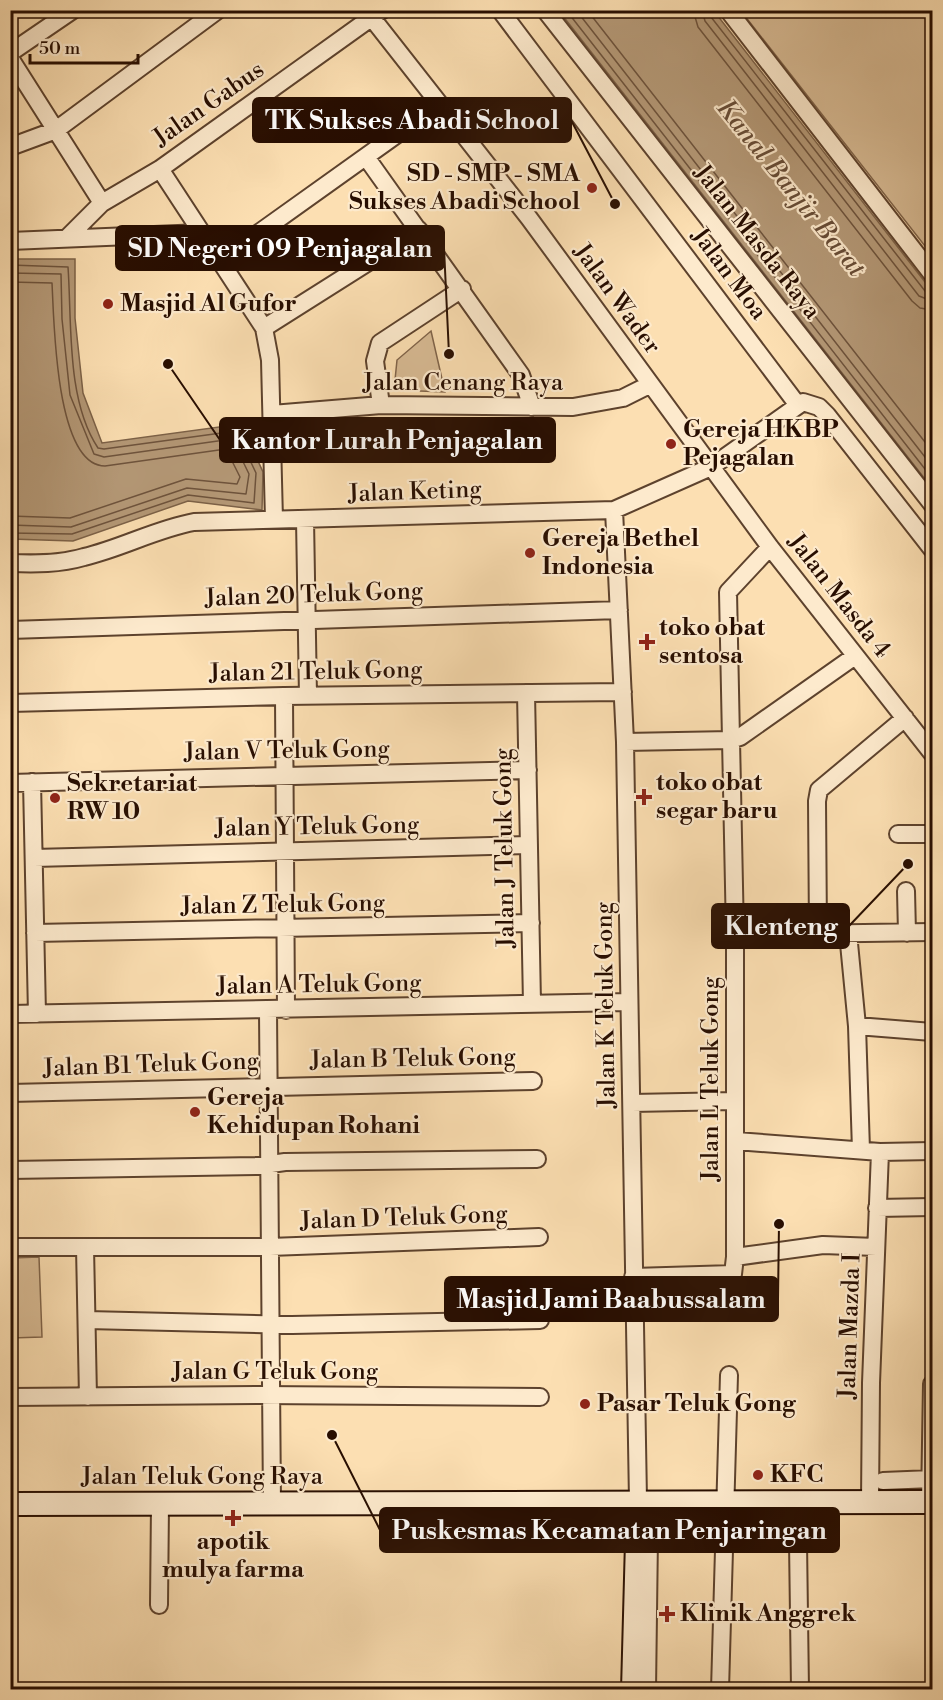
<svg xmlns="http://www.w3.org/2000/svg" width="943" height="1700" viewBox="0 0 943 1700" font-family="'Libre Bodoni',serif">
  <rect width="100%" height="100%" fill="#fcdfb2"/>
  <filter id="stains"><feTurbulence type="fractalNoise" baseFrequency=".00333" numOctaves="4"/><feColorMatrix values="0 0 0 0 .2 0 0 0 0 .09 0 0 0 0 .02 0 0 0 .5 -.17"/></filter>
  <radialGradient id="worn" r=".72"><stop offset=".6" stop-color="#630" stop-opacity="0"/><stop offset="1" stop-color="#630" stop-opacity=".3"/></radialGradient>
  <path fill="#d8bb94" stroke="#80644a" stroke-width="1.5" d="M741,11H932V255Z
    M431,331L445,392L394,390L397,360Z
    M39,1257L42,1337L11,1338V1258Z"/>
  <path fill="#b49876" stroke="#7c6147" stroke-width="1.5" d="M559,11H714L932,291V488Z
    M11,259H75V318L83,393L102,443L241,424L263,472L262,510L188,501L73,541L11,539Z"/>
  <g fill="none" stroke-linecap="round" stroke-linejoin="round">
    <path stroke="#6e533c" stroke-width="1.5" d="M566,10L932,478
      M576,10L932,466
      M587,10L932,451
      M693,10L698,27L912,301L920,308L932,310
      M702,10L705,21L919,296L932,301
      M710,10L711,17L925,291L932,294
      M10,265L68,267C72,322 66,400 98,448L104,449L236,431L256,473L254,503L188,495L72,534L10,533
      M10,273L61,274L62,319L70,395L94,454L104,457L232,439L249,474L246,494L187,488L71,527L10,525
      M10,282L52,283C54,319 55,466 105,466L226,449L240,477L237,484L186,479L70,518L10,516"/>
    <g stroke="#5d422d" stroke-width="20">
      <path id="street" d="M500,10L797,404
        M545,10L932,504
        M728,10L932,274
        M372,18L529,218L770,547L932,753
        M10,53L73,10
        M10,58L102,203
        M10,147L56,130L218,10
        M366,157L521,375L532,407
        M160,169L264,328L270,360L274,520
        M66,239L102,203L160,169L382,10
        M10,241L202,233
        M221,260L438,105
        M264,328L419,230
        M381,405L375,361L380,343L462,289
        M272,414L381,405L573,407L623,398L649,385
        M614,510L625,742L638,1500
        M305,519L308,696
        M10,563C35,564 60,564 84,557C122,548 156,529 194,522L614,510L711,467L803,402L819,407L827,415L932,549
        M10,630L619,610
        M526,693L532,1003
        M284,696L286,1010
        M10,703L284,696L623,692
        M625,742L731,740L740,737L855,656
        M32,782L37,1014
        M10,783L528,770
        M898,834H932
        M34,858L529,845
        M906,891L907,933
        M35,933L531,923
        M818,933L817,801L819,790L905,718
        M848,933L857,1026L861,1150
        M735,935L932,932
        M268,1011L272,1504
        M10,1014L629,1002
        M857,1026L932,1032
        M10,1093L533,1081
        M632,1103L735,1101
        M736,1141L880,1152L932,1151
        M10,1170L257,1166L285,1162L537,1159
        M877,1208L932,1207
        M10,1247H270L539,1237
        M85,1247L88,1397
        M735,1257L823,1245L876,1247
        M633,1277L733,1274L735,1257V935L728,592L770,547
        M87,1320L292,1325L540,1320
        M10,1397L259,1395L540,1397
        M883,1481L932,1479
        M870,1502L871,1383L880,1152
        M930,1502L932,1384
        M159,1605L160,1504
        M647,1690L649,1536L788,1538L798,1542L800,1690
        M720,1690L729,1375"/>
    </g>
    <g stroke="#280e01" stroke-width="26">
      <path id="secondary" d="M10,1504L932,1502
        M633,1690L638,1504"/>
    </g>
    <use href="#street" stroke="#fdeacd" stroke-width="16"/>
    <use href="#secondary" stroke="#fdeacd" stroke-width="22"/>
  </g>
  <g fill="#8f2418" stroke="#fdeacd" stroke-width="2">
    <circle cx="592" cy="188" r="6"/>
    <circle cx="108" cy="304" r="6"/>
    <circle cx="671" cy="444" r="6"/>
    <circle cx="530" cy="553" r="6"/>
    <path d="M644 633h6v6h6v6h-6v6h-6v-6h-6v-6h6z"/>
    <path d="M641 788h6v6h6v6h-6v6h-6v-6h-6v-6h6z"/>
    <circle cx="55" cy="798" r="6"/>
    <circle cx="195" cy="1112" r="6"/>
    <circle cx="585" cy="1404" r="6"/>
    <circle cx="758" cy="1475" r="6"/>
    <path d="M230 1509h6v6h6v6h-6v6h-6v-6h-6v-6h6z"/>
    <path d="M664 1605h6v6h6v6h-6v6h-6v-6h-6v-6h6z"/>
  </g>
  <g text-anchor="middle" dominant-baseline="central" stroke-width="4.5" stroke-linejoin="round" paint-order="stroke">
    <g font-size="24" fill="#280e01" stroke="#fdeacd">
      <text transform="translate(209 104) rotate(-35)">Jalan Gabus</text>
      <text transform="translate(757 242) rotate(52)">Jalan Masda Raya</text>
      <text transform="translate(729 274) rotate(53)">Jalan Moa</text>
      <text transform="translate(617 299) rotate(54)">Jalan Wader</text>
      <text x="463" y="383">Jalan Cenang Raya</text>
      <text transform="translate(415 492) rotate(-2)">Jalan Keting</text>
      <text transform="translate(314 595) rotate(-2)">Jalan 20 Teluk Gong</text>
      <text transform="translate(839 596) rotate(52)">Jalan Masda 4</text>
      <text transform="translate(316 672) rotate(-1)">Jalan 21 Teluk Gong</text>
      <text transform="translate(287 751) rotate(-1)">Jalan V Teluk Gong</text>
      <text transform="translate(317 827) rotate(-1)">Jalan Y Teluk Gong</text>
      <text transform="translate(505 848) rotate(-91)">Jalan J Teluk Gong</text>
      <text transform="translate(283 905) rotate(-1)">Jalan Z Teluk Gong</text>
      <text transform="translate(319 985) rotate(-1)">Jalan A Teluk Gong</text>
      <text transform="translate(606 1005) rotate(-91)">Jalan K Teluk Gong</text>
      <text transform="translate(413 1059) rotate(-1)">Jalan B Teluk Gong</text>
      <text transform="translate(151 1065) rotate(-2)">Jalan B1 Teluk Gong</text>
      <text transform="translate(711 1079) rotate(-90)">Jalan L Teluk Gong</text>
      <text transform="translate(404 1218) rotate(-2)">Jalan D Teluk Gong</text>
      <text transform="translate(850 1326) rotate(-88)">Jalan Mazda I</text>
      <text x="275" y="1372">Jalan G Teluk Gong</text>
      <text x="202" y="1477">Jalan Teluk Gong Raya</text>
    </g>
    <g font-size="24" font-weight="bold" fill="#280e01" stroke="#fdeacd" text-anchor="start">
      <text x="580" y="174" text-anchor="end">SD - SMP - SMA<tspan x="580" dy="28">Sukses Abadi School</tspan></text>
      <text x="120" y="304">Masjid Al Gufor</text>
      <text x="683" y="430">Gereja HKBP<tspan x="683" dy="28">Pejagalan</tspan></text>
      <text x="542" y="539">Gereja Bethel<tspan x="542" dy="28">Indonesia</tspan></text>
      <text x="659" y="628">toko obat<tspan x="659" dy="28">sentosa</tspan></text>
      <text x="656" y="783">toko obat<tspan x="656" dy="28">segar baru</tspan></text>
      <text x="67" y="784">Sekretariat<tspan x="67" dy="28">RW 10</tspan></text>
      <text x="207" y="1098">Gereja<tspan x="207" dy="28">Kehidupan Rohani</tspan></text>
      <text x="597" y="1404">Pasar Teluk Gong</text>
      <text x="770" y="1475">KFC</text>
      <text x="233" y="1542" text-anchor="middle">apotik<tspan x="233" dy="28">mulya farma</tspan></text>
      <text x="680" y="1614">Klinik Anggrek</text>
    </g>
    <g font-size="26" font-style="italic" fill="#674c36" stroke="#fdeacd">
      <text transform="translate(791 188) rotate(51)">Kanal Banjir Barat</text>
    </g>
  </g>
  <path fill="none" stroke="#280e01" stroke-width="2" d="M615 204L571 120M449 354L444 248M168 364L220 440M908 864L849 926M779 1224L778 1299M332 1435L380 1530"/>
  <g fill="#280e01" stroke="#fdeacd" stroke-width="2">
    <circle cx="615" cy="204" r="6"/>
    <circle cx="449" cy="354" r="6"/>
    <circle cx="168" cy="364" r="6"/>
    <circle cx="908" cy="864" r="6"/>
    <circle cx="779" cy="1224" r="6"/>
    <circle cx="332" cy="1435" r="6"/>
  </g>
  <g fill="#280e01" stroke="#280e01" stroke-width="2">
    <rect x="253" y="98" width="318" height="44" rx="6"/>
    <rect x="116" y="226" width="328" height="44" rx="6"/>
    <rect x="220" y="418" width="335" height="44" rx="6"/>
    <rect x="712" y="904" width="137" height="44" rx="6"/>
    <rect x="445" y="1277" width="333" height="44" rx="6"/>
    <rect x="380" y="1508" width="459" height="44" rx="6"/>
  </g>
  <g font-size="26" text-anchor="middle" font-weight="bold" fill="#fff">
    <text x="412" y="129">TK Sukses Abadi School</text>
    <text x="280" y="257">SD Negeri 09 Penjagalan</text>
    <text x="387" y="449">Kantor Lurah Penjagalan</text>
    <text x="781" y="935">Klenteng</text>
    <text x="611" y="1308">Masjid Jami Baabussalam</text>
    <text x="609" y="1539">Puskesmas Kecamatan Penjaringan</text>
  </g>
  <rect width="943" height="1700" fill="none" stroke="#fcdfb2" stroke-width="36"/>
  <rect x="12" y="12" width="919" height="1676" fill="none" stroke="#280e01" stroke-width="3"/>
  <rect x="18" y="18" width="907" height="1664" fill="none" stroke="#280e01" stroke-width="1.5"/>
  <path d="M30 54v9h108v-9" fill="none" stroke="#280e01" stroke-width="3"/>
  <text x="39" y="54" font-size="18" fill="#280e01" stroke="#fdeacd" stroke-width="4.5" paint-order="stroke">50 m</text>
  <rect width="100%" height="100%" filter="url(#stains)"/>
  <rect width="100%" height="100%" fill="url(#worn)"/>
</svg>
